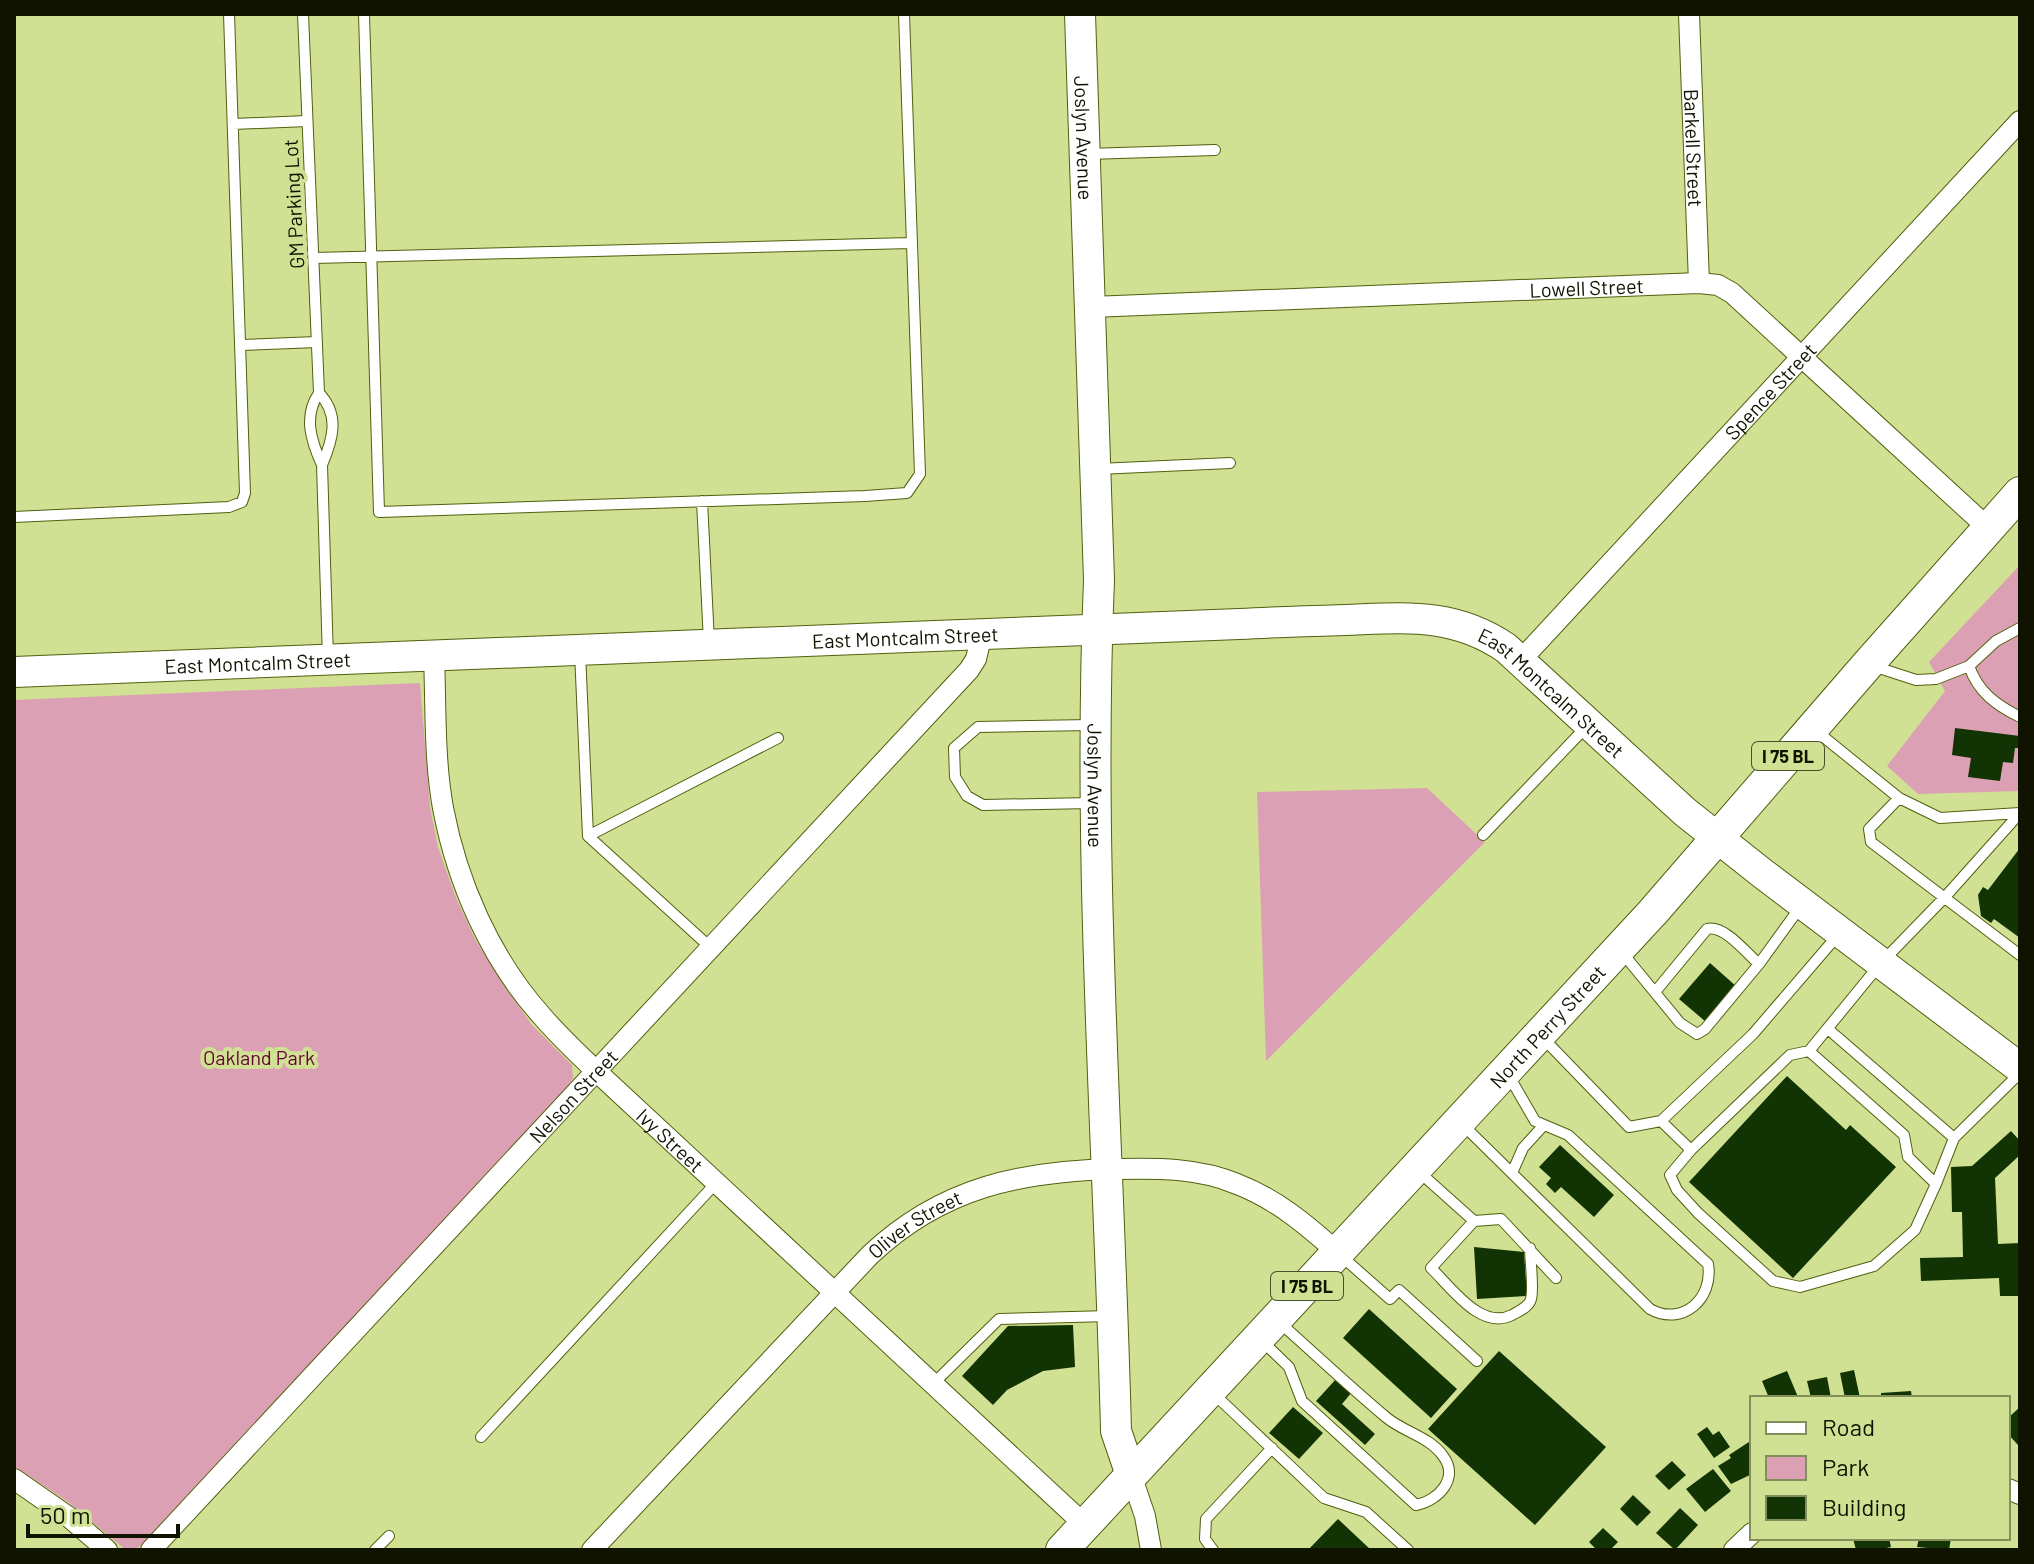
<svg xmlns="http://www.w3.org/2000/svg" width="2034" height="1564" viewBox="0 0 2034 1564" font-family="Barlow,sans-serif">
  <rect width="100%" height="100%" fill="#d1e194"/>
  <path fill="#dca0b4" d="M2020,565V791L1918,794L1887,766L1945,691L1929,662Z
    M420,683L430,807L438,847L456,898L476,941L505,987L532,1025L572,1065L573,1078L567,1088L141,1545L136,1549L126,1550L68,1502L14,1466V700Z
    M1427,788L1485,842L1266,1061L1257,792Z"/>
  <path fill="#123303" d="M1955,728L2020,736V748H2015L2013,763L2003,762L2000,781L1968,777L1971,758L1952,755Z
    M2020,848V938L1994,919L1991,923L1981,916L1978,895L1983,887L1988,890Z
    M1710,963L1737,987L1706,1022L1679,999Z
    M1787,1076L1846,1130L1850,1125L1896,1167L1793,1278L1689,1182Z
    M2011,1131L2020,1141V1155L1995,1178L1998,1244L2020,1243V1296H2000L1999,1278L1921,1281L1920,1258L1963,1257L1962,1212H1952L1951,1167L1972,1166Z
    M1560,1145L1614,1195L1594,1217L1561,1187L1555,1193L1546,1184L1551,1178L1539,1167Z
    M1474,1247L1524,1252L1527,1296L1477,1299Z
    M1369,1309L1457,1389L1431,1418L1343,1338Z
    M1073,1325L1075,1367L1043,1371L1007,1390L993,1405L962,1376L1008,1326Z
    M1499,1351L1606,1447L1535,1525L1428,1429Z
    M1854,1370L1860,1398H1845L1840,1373Z
    M1787,1371L1798,1397L1769,1398L1762,1381Z
    M1827,1377L1831,1398H1811L1807,1381Z
    M1337,1378L1352,1392L1342,1404L1375,1434L1365,1445L1316,1401Z
    M1911,1391L1912,1398H1881V1393Z
    M1293,1407L1323,1433L1299,1459L1269,1433Z
    M2020,1407V1444L2018,1445L2008,1434V1418Z
    M1707,1427L1713,1435L1719,1431L1730,1447L1714,1458L1697,1434Z
    M1752,1440V1474L1731,1484L1718,1466L1731,1458L1729,1455Z
    M1672,1461L1686,1475L1669,1490L1655,1476Z
    M1713,1469L1731,1491L1705,1512L1686,1489Z
    M1633,1495L1651,1512L1637,1526L1620,1509Z
    M1680,1508L1698,1525L1675,1550L1656,1533Z
    M1338,1519L1371,1550H1308Z
    M1603,1528L1618,1542L1610,1550H1597L1589,1542Z
    M1853,1538H1889L1891,1547L1878,1550H1856Z
    M1919,1538H1951L1949,1550L1917,1547Z"/>
  <g fill="none" stroke-linecap="round" stroke-linejoin="round">
    <g stroke="#535e0e" stroke-width="12">
      <path id="lane" d="M303,14L319,393C303,416 311,441 322,465L328,658
        M364,14L379,512L865,496L907,493L920,474L904,14
        M233,124L307,121
        M1087,154L1215,150
        M314,258L911,243
        M241,345L317,342
        M319,393C340,415 333,439 322,465
        M1098,469L1230,463
        M702,501L709,642
        M14,517L229,507L242,502L245,493L229,14
        M580,652L588,836L711,948
        M1873,666L1916,680L1936,679L1969,666L1996,641L2020,628
        M1969,666C1978,692 1996,705 2020,717
        M1091,725L978,727L954,748L955,777L967,796L983,805L1092,803
        M1815,730L1899,798L1940,818L2020,813
        M1899,798L1869,829L1871,842L2020,955
        M2020,813L1945,897L1881,963L1809,1051L1904,1135L1908,1157L1936,1184L1954,1138L2020,1073
        M1483,835L1588,725
        M588,836L778,738
        M1620,950L1680,1023L1697,1034L1705,1029L1759,964L1801,906
        M1655,992L1707,929C1725,925 1746,953 1759,964
        M1828,1029L1954,1138
        M1541,1036L1629,1127L1661,1121L1753,1034L1838,935
        M1809,1051L1790,1055L1691,1150L1670,1175L1677,1190L1698,1213L1773,1281L1800,1287L1874,1266L1915,1230L1936,1184
        M1661,1121L1691,1150
        M1461,1123L1650,1309C1682,1327 1714,1299 1708,1264L1568,1135L1535,1121L1509,1076
        M1417,1170L1474,1221L1431,1268C1451,1287 1481,1331 1512,1315C1519,1311 1529,1307 1531,1299C1534,1287 1530,1260 1530,1248
        M1512,1173L1523,1148L1543,1126
        M1474,1221L1501,1219L1556,1278
        M1339,1254L1390,1299L1399,1290L1477,1361
        M1260,1339L1289,1367L1302,1401L1416,1505C1438,1501 1460,1478 1443,1456C1430,1437 1404,1432 1387,1418C1350,1387 1315,1354 1279,1322
        M933,1384L999,1319L1109,1316
        M1214,1394L1324,1498L1366,1512L1408,1550
        M481,1437L716,1183
        M375,1550L389,1536
        M1213,1550L1205,1539L1206,1519L1272,1448"/>
    </g>
    <g stroke="#535e0e" stroke-width="22">
      <g id="street">
        <path id="s1" d="M1689,14L1699,283"/>
        <path id="s2" d="M1091,307L1699,283L1718,285L1732,293L1988,528"/>
        <path id="s3" d="M434,656C436,706 434,758 443,808C457,882 490,958 541,1015C558,1035 577,1053 596,1071L1085,1525"/>
        <path id="s4" d="M1520,661L2020,121"/>
        <path d="M1131,1475L1145,1516L1151,1550"/>
        <path d="M14,1479L70,1518L107,1550"/>
        <path d="M2008,1489L2020,1494"/>
        <path id="s5" d="M151,1550L969,670L976,659L982,634"/>
        <path id="s6" d="M592,1550L870,1255C942,1187 1021,1171 1117,1169C1158,1168 1199,1168 1237,1184C1276,1199 1307,1225 1338,1253"/>
        <path d="M1734,1550L1752,1533"/>
      </g>
    </g>
    <g stroke="#535e0e" stroke-width="32">
      <g id="secondary">
        <path id="s7" d="M1080,14L1099,580C1087,864 1109,1148 1116,1431L1131,1475"/>
        <path id="s8" d="M14,672L1239,624C1275,622 1310,621 1345,620C1405,618 1453,612 1506,648L1685,812L1762,873L2020,1068"/>
      </g>
    </g>
    <g stroke="#535e0e" stroke-width="34">
      <g id="primary">
        <path id="s9" d="M1062,1550L1653,912L1868,664L2020,493"/>
      </g>
    </g>
    <use href="#lane" stroke="#fff" stroke-width="10"/>
    <use href="#street" stroke="#fff" stroke-width="20"/>
    <use href="#secondary" stroke="#fff" stroke-width="30"/>
    <use href="#primary" stroke="#fff" stroke-width="32"/>
  </g>
  <g text-anchor="middle" dominant-baseline="central" stroke-width="8" stroke-linejoin="round" paint-order="stroke">
    <g fill="#d1e194" stroke="#49512c" stroke-width="2">
      <rect x="1752" y="742" width="72" height="28" rx="6"/>
      <rect x="1271" y="1272" width="72" height="28" rx="6"/>
    </g>
    <g font-size="18" font-weight="bold" fill="#0f1300">
      <text x="1788" y="756">I 75 BL</text>
      <text x="1307" y="1286">I 75 BL</text>
    </g>
    <g font-size="20" fill="#0f1300" stroke="#d1e194">
      <text stroke="none"><textPath href="#s7" startOffset="124">Joslyn Avenue</textPath></text>
      <text stroke="none"><textPath href="#s1" startOffset="134">Barkell Street</textPath></text>
      <text transform="translate(293 204) rotate(-93)">GM Parking Lot</text>
      <text stroke="none"><textPath href="#s2" startOffset="496">Lowell Street</textPath></text>
      <text stroke="none"><textPath href="#s4" startOffset="368">Spence Street</textPath></text>
      <text stroke="none"><textPath href="#s8" startOffset="892">East Montcalm Street</textPath></text>
      <text stroke="none"><textPath href="#s8" startOffset="244">East Montcalm Street</textPath></text>
      <text stroke="none"><textPath href="#s8" startOffset="1562">East Montcalm Street</textPath></text>
      <text stroke="none"><textPath href="#s7" startOffset="772">Joslyn Avenue</textPath></text>
      <text stroke="none"><textPath href="#s9" startOffset="714">North Perry Street</textPath></text>
      <text stroke="none"><textPath href="#s5" startOffset="620">Nelson Street</textPath></text>
      <text stroke="none"><textPath href="#s3" startOffset="564">Ivy Street</textPath></text>
      <text stroke="none"><textPath href="#s6" startOffset="460">Oliver Street</textPath></text>
    </g>
    <g font-size="20" fill="#660136" stroke="#d1e194">
      <text x="259" y="1057">Oakland Park</text>
    </g>
  </g>
  <rect width="2034" height="1564" fill="none" stroke="#0f1300" stroke-width="32"/>
  <rect x="1750" y="1396" width="260" height="144" fill="#d1e194" stroke="#838f59" stroke-width="2"/>
  <rect x="1766" y="1422" width="40" height="12" fill="#ffffff" stroke="#838f59" stroke-width="2"/>
  <text x="1822" y="1436" font-size="24" fill="#0f1300">Road</text>
  <rect x="1766" y="1456" width="40" height="24" fill="#dca0b4" stroke="#838f59" stroke-width="2"/>
  <text x="1822" y="1476" font-size="24" fill="#0f1300">Park</text>
  <rect x="1766" y="1496" width="40" height="24" fill="#123303" stroke="#838f59" stroke-width="2"/>
  <text x="1822" y="1516" font-size="24" fill="#0f1300">Building</text>
  <path d="M28 1524v12h150v-12" fill="none" stroke="#0f1300" stroke-width="4"/>
  <text x="40" y="1524" font-size="24" fill="#0f1300" stroke="#d1e194" stroke-width="6" paint-order="stroke">50 m</text>
</svg>
